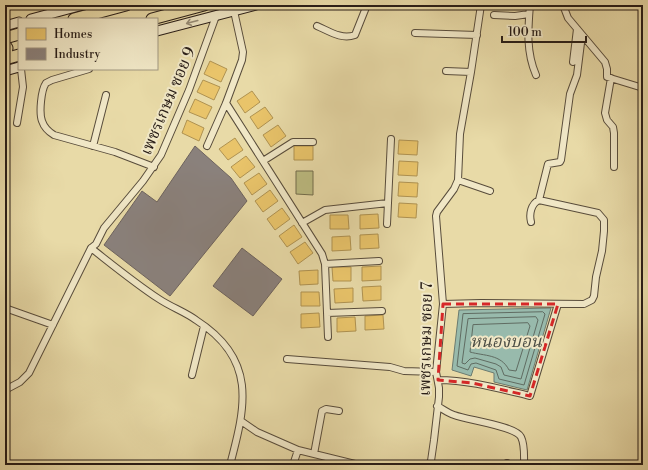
<svg xmlns="http://www.w3.org/2000/svg" width="648" height="470" viewBox="0 0 648 470" font-family="'Libre Bodoni','Noto Serif Thai',serif">
  <rect width="100%" height="100%" fill="#e8daa7"/>
  <filter id="stains"><feTurbulence type="fractalNoise" baseFrequency=".005" numOctaves="4"/><feColorMatrix values="0 0 0 0 .2 0 0 0 0 .09 0 0 0 0 .02 0 0 0 .5 -.17"/></filter>
  <radialGradient id="worn" r=".72"><stop offset=".6" stop-color="#630" stop-opacity="0"/><stop offset="1" stop-color="#630" stop-opacity=".3"/></radialGradient>
  <path fill="#bdbd82" stroke="#726d4c" d="M296,171H313V195L296,194Z"/>
  <path fill="#98baac" stroke="#6b7b70" d="M551,308L527,390L494,382V373L474,367L471,376L452,370L459,310Z"/>
  <path fill="#e9c46a" stroke="#af9251" d="M210,61L227,69L221,82L204,74Z
    M203,80L220,87L214,100L197,92Z
    M252,91L260,102L245,113L237,101Z
    M195,99L212,107L206,119L189,112Z
    M265,107L273,118L258,129L250,117Z
    M187,120L204,128L199,141L182,133Z
    M278,125L286,136L271,147L263,135Z
    M235,138L243,150L228,160L219,149Z
    M399,140L418,141L417,155L398,154Z
    M294,146H313V160H294Z
    M246,156L255,167L240,178L231,167Z
    M399,161L418,162L417,176L398,175Z
    M259,173L267,184L252,195L244,183Z
    M399,182L418,183L417,197L398,196Z
    M270,190L278,201L263,212L255,201Z
    M399,203L417,204L416,218L398,217Z
    M282,208L290,219L275,230L267,219Z
    M378,214L379,228L360,229V215Z
    M330,215H348L349,229H330Z
    M294,225L302,237L287,247L279,236Z
    M378,234L379,248L360,249V235Z
    M350,236L351,250L332,251V237Z
    M305,242L313,253L298,264L290,252Z
    M381,266V280L362,281V267Z
    M332,267H351V281H333Z
    M318,270V284L300,285L299,271Z
    M381,286V300L363,301L362,287Z
    M353,288V302L335,303L334,289Z
    M301,292H319L320,306H301Z
    M319,313L320,327L301,328V314Z
    M383,315L384,329L365,330V316Z
    M355,317L356,331L337,332V318Z"/>
  <path fill="#8a817c" stroke="#6d635e" d="M195,146L231,178L247,201L170,296L104,245L142,191L157,202Z
    M242,248L282,279L253,316L213,286Z"/>
  <g fill="none" stroke-linecap="round" stroke-linejoin="round">
    <path stroke="#606c62" stroke-width="1" d="M543,312L545,314L524,385L499,379L496,370L476,363L471,364L468,370L457,366L463,314Z
      M536,317L538,320L521,379L504,375L501,367L496,364L475,358L470,359L465,364L462,363L468,319Z
      M528,323L530,326L516,371L509,370C501,354 484,356 470,352L473,325Z"/>
    <g stroke="#584c3b" stroke-width="8">
      <path id="street" d="M530,5C528,29 526,52 536,75
        M563,5L568,18L605,62L607,69V77L643,88
        M494,15L515,16L529,14
        M317,26C329,31 341,40 355,35L367,5
        M415,33L477,35
        M573,62L577,29
        M89,69L52,80C50,81 48,82 46,83C41,90 39,113 42,121C44,127 49,132 54,135L115,152L154,167
        M446,71L471,72
        M611,78L605,113L607,120L613,127L614,133V167
        M226,103L322,254L325,264L328,337
        M17,123L23,87L21,69
        M93,146L106,95
        M207,146L226,103L242,60L243,52L234,11
        M263,161L293,142H313
        M458,180L490,191
        M531,222C529,214 531,204 539,200L548,164L560,162L561,160L570,94L577,75L582,35
        M302,223L325,210L388,203
        M387,224L391,139
        M91,248C114,266 136,284 159,299C171,307 185,312 196,320C257,359 246,405 230,465
        M325,264L379,261
        M443,304L481,303L584,304L592,300L594,296L596,277L602,251L604,231V220L598,213L539,200
        M5,308L53,325
        M327,313L382,311
        M287,359L390,367L404,371L436,372
        M192,375L204,326
        M438,380C469,380 500,389 530,396L558,304
        M5,390L20,382L29,373L91,248L96,244L104,228L143,181L161,155L189,90L216,16
        M437,406C443,409 448,413 454,415C467,420 516,426 521,437C525,445 524,457 524,465
        M241,421L257,432L298,450L359,465
        M314,454L322,411L326,409L339,411
        M507,463V465
        M293,465L298,450
        M428,465L431,461L434,440L439,397V388L436,372L443,304L436,216L437,212L454,189L458,180L460,134L471,72L481,5"/>
    </g>
    <g stroke="#281d17" stroke-width="11">
      <path id="secondary" d="M31,19L83,5
        M5,26L19,22
        M157,31L256,5
        M5,71L19,67"/>
    </g>
    <g stroke="#281d17" stroke-width="13">
      <path id="highway" d="M74,19L126,5
        M152,19L204,5
        M5,38L19,34
        M5,45L7,48L5,57
        M5,59L19,55"/>
    </g>
    <use href="#street" stroke="#f0e7c6" stroke-width="6"/>
    <use href="#secondary" stroke="#f0e7c6" stroke-width="9"/>
    <use href="#highway" stroke="#e8daa7" stroke-width="11"/>
  </g>
  <defs><path id="oneway-shaft" d="M-6 0H5M1.5-3L5.5 0L1.5 3" fill="none" stroke-width="1.6" stroke-linecap="round" stroke-linejoin="round"/></defs>
  <use stroke="#968c77" href="#oneway-shaft" transform="translate(192 22) rotate(165)"/>
  <path fill="none" stroke="#d62828" stroke-width="3" stroke-dasharray="8 5" stroke-linejoin="round" d="M443,304H558L530,396L472,383L438,380Z"/>
  <g text-anchor="middle" dominant-baseline="central" stroke-width="4" stroke-linejoin="round" paint-order="stroke">
    <g font-size="16" fill="#281d17" stroke="#f0e7c6">
      <text transform="translate(168 101) rotate(-67)">เพชรเกษม ซอย 9</text>
      <text transform="translate(426 339) rotate(-89)">เพชรเกษม ซอย 7</text>
    </g>
    <g font-size="17" font-style="italic" fill="#4a4c44" stroke="#f0e7c6">
      <text x="506" y="342">หนองบอน</text>
    </g>
  </g>
  <rect width="648" height="470" fill="none" stroke="#e8daa7" stroke-width="20"/>
  <rect x="6" y="6" width="636" height="458" fill="none" stroke="#281d17" stroke-width="2"/>
  <rect x="10" y="10" width="628" height="450" fill="none" stroke="#281d17"/>
  <rect x="18" y="18" width="140" height="52" fill="#f0e7c6" stroke="#a09680"/>
  <rect x="26" y="28" width="20" height="12" fill="#e9c46a" stroke="#a09680"/>
  <text x="54" y="38" font-size="12" fill="#281d17">Homes</text>
  <rect x="26" y="48" width="20" height="12" fill="#8a817c" stroke="#a09680"/>
  <text x="54" y="58" font-size="12" fill="#281d17">Industry</text>
  <path d="M502 36v6h84v-6" fill="none" stroke="#281d17" stroke-width="2"/>
  <text x="508" y="36" font-size="12" fill="#281d17" stroke="#f0e7c6" stroke-width="3" paint-order="stroke">100 m</text>
  <rect width="100%" height="100%" filter="url(#stains)"/>
  <rect width="100%" height="100%" fill="url(#worn)"/>
</svg>
